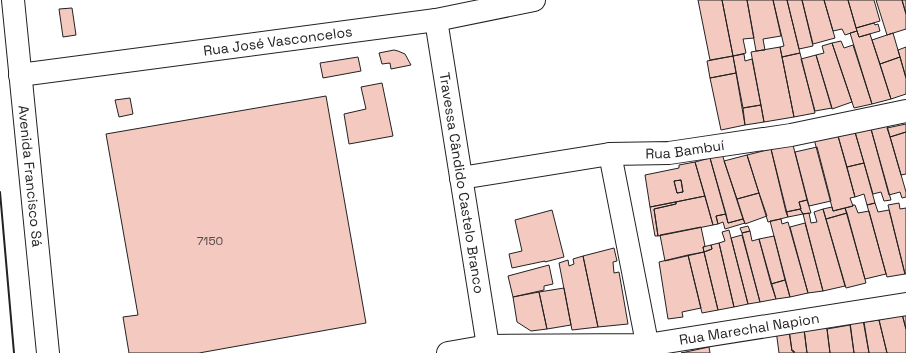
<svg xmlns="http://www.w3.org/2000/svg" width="906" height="353" viewBox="0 0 906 353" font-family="'Space Grotesk',sans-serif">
  <rect width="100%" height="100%" fill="#fff"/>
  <path fill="#f3c9c0" stroke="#222" fill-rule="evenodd" d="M698,0H722L733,56L710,60Z
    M722,0H747L754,38L743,39L746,53L733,56Z
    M747,0H773L781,36L763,39L765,50L756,51Z
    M773,0H787L800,53L782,57L780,47L784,46Z
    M787,0H802L813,46L799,49Z
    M802,0H824L835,38L813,44Z
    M824,0H848L857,31L845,35L842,29L833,31Z
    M848,0H874L880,21L856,28Z
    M876,0H902L906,14V29L887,35Z
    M902,0H906V14Z
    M72,8L76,35L63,37L59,9Z
    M874,23L875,25L878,24L880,31L859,37L856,28Z
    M857,31L859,37L870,34L891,99L872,104L850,33Z
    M893,33L900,57L880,64L872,40Z
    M841,41L844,48L853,45L872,104L854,108L832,43Z
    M832,43L852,102L832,109L816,55L824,53L822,46Z
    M780,47L794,117L764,122L751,52Z
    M906,47V78L898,50Z
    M394,50L398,51L405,54L411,65L391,69L390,63L382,64L379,53Z
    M800,53L815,113L794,117L782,57Z
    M744,54L745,61L752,59L761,105L743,108L733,56Z
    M816,55L832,108L815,111L801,59Z
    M733,56L736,73L710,78L707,61Z
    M358,57L361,71L323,78L320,63Z
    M900,57L906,78V94L891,99L880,64Z
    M736,73L745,125L721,130L710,78Z
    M382,83L393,136L349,144L344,114L366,109L361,87Z
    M326,96L366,323L199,353H129L123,317L138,315L106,134Z
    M130,98L133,114L119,117L115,100Z
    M761,105L764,122L745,125L743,108Z
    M906,124V132L890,137L887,128Z
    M887,126L906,192V197L902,198L900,192L889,195L871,129Z
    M871,129L891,200L884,201L881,192L873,194L855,132Z
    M855,132L864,163L847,167L838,136Z
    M906,132V174L901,175L890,137Z
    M838,136L855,197L850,198L853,206L833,211L814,139Z
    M793,145L807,200L799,202L801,209L786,212L771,149Z
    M817,147L831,201L809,206L795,152Z
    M771,149L788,217L768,222L747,155Z
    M722,154L743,219L728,223L710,158Z
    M747,155L759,193L737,199L724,161Z
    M710,158L726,214L716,216L718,224L713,225L695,162Z
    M695,162L705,196L650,207L645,175L679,168V165ZM681,180L683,192L677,193L674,181Z
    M864,163L875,203L867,205L864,194L855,197L847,167Z
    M681,180L683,192L677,193L674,181Z
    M759,193L767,216L745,224L737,199Z
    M705,196L713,225L658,236L654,209L676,204V202Z
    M807,200L811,213L803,214L800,209H801L799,202Z
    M676,202V204L654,209L658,236H655L650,207Z
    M875,203L878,212L889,210L905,274L887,277L867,205Z
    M899,203L900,209L906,208V274H905L888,205Z
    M853,205H855L858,213L869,211L886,274L865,279L845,208L853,206Z
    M832,207L833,211L845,208L847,213L826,219L823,209Z
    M800,209L803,214L788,217L786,212Z
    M823,209L845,286L823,291L803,214L809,213L811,223L817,222L814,212Z
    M552,210L564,257L545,262V261L512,268L509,254L522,251L515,220Z
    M847,213L866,283L846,288L826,219Z
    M726,214L728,223L743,219L745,223L725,229L723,222L718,224L716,216Z
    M781,219L782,224L788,222L808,293L790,297L770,221Z
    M805,223L823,291L808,293L790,227Z
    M748,226L750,231L742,233L740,228Z
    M701,227L705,246L703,247L704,252L665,261L660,235Z
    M729,230L748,304L734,307L719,243L725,241L722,232Z
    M750,231L752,241L759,239L776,299L760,302L742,233Z
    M742,235L760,302L748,304L731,238Z
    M774,236L785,280L771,284L759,239Z
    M719,243L734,307L718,310L704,252L712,249L711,245Z
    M711,245L712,249L704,252L703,247Z
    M614,248L617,261L613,262L614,273L619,272L628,324L598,327L583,256Z
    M704,252L718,310L702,313L688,255Z
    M688,255L701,308L682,312L683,317L668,319L659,262Z
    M583,256L598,327L572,330L559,263L568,260L569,266L574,264L573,259Z
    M549,265L553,284L544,286V290L513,297L508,276Z
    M785,280L790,297L776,299L771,284Z
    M564,288L571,325L547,329L539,292Z
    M539,292L547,329L531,331L517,322L513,297Z
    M906,313V329L902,314Z
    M902,314L906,329V353H887L879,320Z
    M863,320L869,353H854L850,322Z
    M879,320L887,353H869L864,322Z
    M826,321L830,353H807L804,329Z
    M850,325L854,353H830L827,329Z
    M789,329L792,351H794V353H779L776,330Z
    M804,329L807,353H794V351H792L789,331Z
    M709,347L710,353H681Z"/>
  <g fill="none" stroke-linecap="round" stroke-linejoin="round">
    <g stroke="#222" stroke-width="24">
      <g id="minor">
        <path id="s1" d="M436,20L488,346"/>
        <path id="s2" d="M20,75L436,20L534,0"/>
        <path d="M610,154L649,353"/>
        <path id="s3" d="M461,178L610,154L669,153L791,135L906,111"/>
        <path id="s4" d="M448,353L488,346L647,345L906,304"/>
      </g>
    </g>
    <g stroke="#222" stroke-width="24">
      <g id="major">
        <path id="s5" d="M13,0L48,353"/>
      </g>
    </g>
    <use href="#minor" stroke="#fff" stroke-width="22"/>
    <use href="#major" stroke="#fff" stroke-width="22"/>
    <path stroke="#222" stroke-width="2" d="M0,192L14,353"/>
  </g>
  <g text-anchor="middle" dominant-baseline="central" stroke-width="3" stroke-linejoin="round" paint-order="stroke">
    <g font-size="12" fill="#564c4a">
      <text x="210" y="241">7150</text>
    </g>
    <g font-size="14" fill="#222" stroke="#fff">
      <text stroke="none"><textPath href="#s2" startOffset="260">Rua José Vasconcelos</textPath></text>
      <text stroke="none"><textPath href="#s3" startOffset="226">Rua Bambuí</textPath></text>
      <text stroke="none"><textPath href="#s5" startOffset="177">Avenida Francisco Sá</textPath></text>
      <text stroke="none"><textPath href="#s1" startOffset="165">Travessa Cândido Castelo Branco</textPath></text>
      <text stroke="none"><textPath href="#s4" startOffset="303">Rua Marechal Napion</textPath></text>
    </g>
  </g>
</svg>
